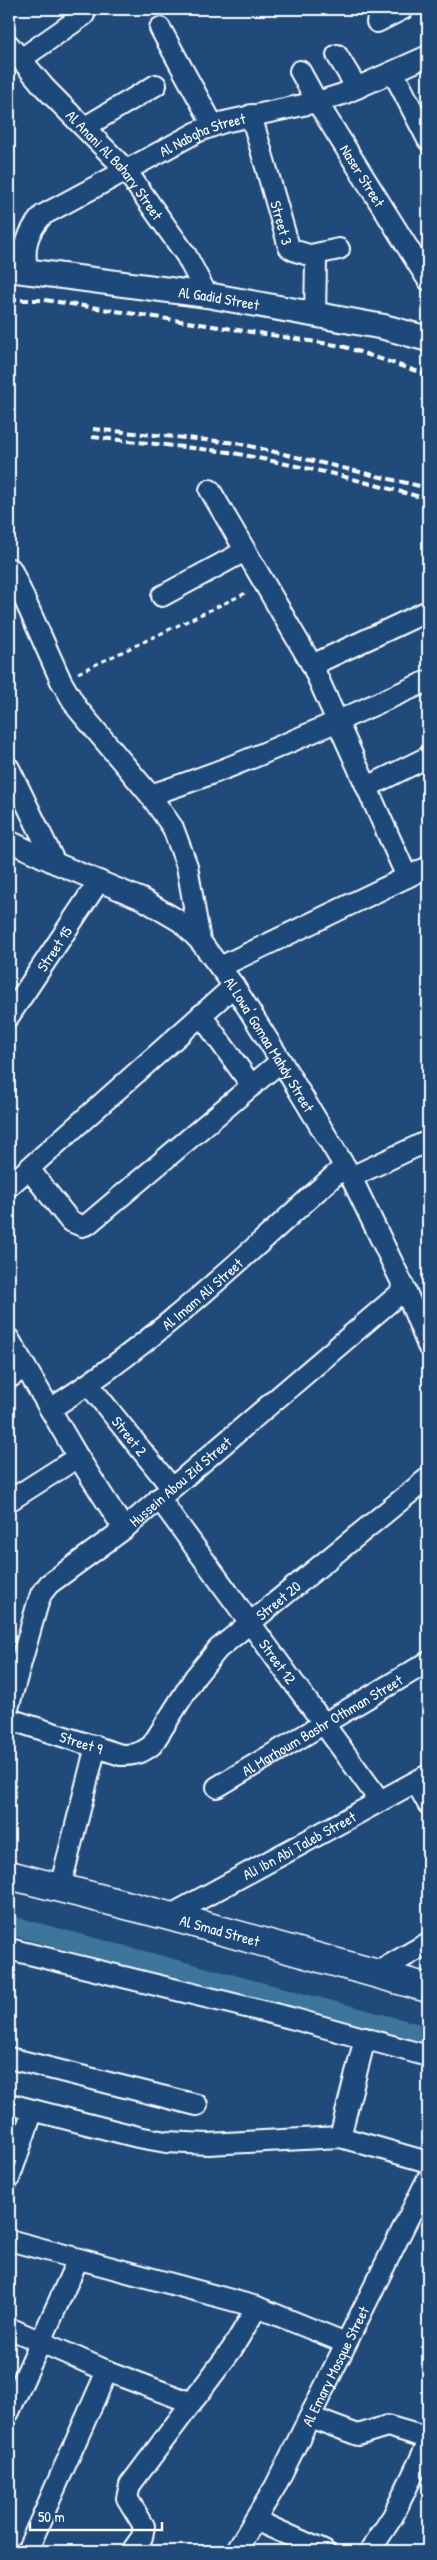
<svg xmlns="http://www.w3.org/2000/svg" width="437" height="2560" viewBox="0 0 437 2560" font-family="'Patrick Hand',sans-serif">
  <rect width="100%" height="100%" fill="#1f4a7a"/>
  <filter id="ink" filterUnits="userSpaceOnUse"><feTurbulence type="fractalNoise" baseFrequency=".02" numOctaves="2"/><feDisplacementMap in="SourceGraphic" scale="10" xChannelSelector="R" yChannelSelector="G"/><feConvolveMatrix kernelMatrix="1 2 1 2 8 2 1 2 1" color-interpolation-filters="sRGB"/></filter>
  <g filter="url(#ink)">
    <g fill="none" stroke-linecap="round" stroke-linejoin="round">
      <path stroke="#3e759b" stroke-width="19" d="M9,1925L428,2036"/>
      <g stroke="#fff" stroke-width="24">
        <g id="minor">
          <path d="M377,22L403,9"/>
          <path d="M160,28L213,125"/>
          <path id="s1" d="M9,45L44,87L125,169L186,255L207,295"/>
          <path d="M337,55L357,88"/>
          <path d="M21,59L84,15"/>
          <path id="s2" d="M300,71L317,102L428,280"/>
          <path d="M393,72L428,140"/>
          <path id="s3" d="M251,115L289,247C298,255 309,251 316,261L315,316"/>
          <path d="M85,127L156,85"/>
          <path d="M311,255L339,249"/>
          <path id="s4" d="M27,270C23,247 27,232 43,215L199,131L224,122L317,102L343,94L428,56"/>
          <path d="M210,490L312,665L407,877"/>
          <path d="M11,569L61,681L77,708L150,795"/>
          <path d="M162,596L245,551"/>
          <path d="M312,665L428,611"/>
          <path d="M9,768L55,863"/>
          <path d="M367,787L428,757"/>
          <path id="s5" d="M9,841L55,863L142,899L181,922L200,941L234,986L281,1061L351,1177L405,1289L428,1346"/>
          <path d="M200,941L187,866L173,828L150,795C246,765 336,721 428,681"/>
          <path d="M220,967L428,867"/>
          <path d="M201,1015L252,1086"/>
          <path id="s6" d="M9,1016L99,881"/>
          <path d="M29,1169L70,1221L82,1226L88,1224L281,1061"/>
          <path d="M351,1177L428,1141"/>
          <path d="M9,1186L234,986"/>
          <path d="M9,1339L78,1457L124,1529"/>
          <path d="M9,1378L25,1367"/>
          <path id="s7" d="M89,1385L171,1487"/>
          <path id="s8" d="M50,1409C158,1342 250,1250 345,1166"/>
          <path id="s9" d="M159,1498L380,1801"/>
          <path d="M9,1501L78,1457"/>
          <path id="s10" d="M9,1705L37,1606L41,1594L49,1584L124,1529L405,1289"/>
          <path id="s11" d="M9,1719L121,1755C135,1755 142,1753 152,1745L195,1677L218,1649L428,1478"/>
          <path d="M416,1782L428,1804"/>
          <path id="s12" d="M217,1787L428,1662"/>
          <path d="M60,1888L96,1746"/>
          <path id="s13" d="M169,1916L428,1775"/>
          <path d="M9,1949L291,2018L428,2056"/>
          <path d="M376,1973L428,1943"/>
          <path d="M9,2058L197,2105"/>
          <path d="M9,2104L138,2137L166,2142L208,2144L340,2137L428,2162"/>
          <path d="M340,2137L365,2038"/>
          <path d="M9,2179L33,2110"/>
          <path d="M9,2240L257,2307L346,2343"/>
          <path d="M9,2328L107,2371L192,2403"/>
          <path d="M9,2412L78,2259"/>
          <path d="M310,2417L358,2435L387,2426L428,2438"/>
          <path d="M255,2520L324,2551"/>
          <path d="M27,2551L107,2371"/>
          <path d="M132,2551L142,2537L144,2526L127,2498L130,2485L232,2349L257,2307"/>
          <path id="s14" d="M236,2551L275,2487L428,2178"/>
          <path d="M370,2551L393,2516L428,2443"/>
        </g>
      </g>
      <g stroke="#fff" stroke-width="28">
        <g id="tertiary">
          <path d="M9,249L23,270"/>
          <path id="s15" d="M9,269L207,295L384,327L428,339"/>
        </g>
      </g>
      <g stroke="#fff" stroke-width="31">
        <g id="trunk">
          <path id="s16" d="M9,1875L169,1916L428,1988"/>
        </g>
      </g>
      <path stroke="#fff" stroke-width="3" stroke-dasharray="5 4" stroke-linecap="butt" d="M78,673L248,592"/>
      <use href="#minor" stroke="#1f4a7a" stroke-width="20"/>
      <use href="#tertiary" stroke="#1f4a7a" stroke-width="24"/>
      <use href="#trunk" stroke="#1f4a7a" stroke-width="28"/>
      <path stroke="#fff" stroke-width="4" stroke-dasharray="8 4" stroke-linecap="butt" d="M9,300H45L342,346L428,375
        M93,429L237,443L428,488
        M92,437L229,452L334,474L428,499"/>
    </g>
  </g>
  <g text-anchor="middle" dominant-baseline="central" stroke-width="4" stroke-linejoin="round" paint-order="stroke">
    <g font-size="15" fill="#fff" stroke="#1f4a7a">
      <text stroke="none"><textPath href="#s4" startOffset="239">Al Nabgha Street</textPath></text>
      <text stroke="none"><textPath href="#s1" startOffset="160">Al Anani Al Bahary Street</textPath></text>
      <text stroke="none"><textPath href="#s2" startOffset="122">Naser Street</textPath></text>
      <text stroke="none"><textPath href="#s3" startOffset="112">Street 3</textPath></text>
      <text stroke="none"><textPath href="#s15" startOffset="212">Al Gadid Street</textPath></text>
      <text stroke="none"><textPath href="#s6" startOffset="81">Street 15</textPath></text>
      <text stroke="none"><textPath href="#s5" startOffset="342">Al Lowa' Gomaa Mahdy Street</textPath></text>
      <text stroke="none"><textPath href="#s8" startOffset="191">Al Imam Ali Street</textPath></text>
      <text stroke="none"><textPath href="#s7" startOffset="65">Street 2</textPath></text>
      <text stroke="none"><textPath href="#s10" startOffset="295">Hussein Abou Zid Street</textPath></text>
      <text stroke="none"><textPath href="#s11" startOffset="345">Street 20</textPath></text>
      <text stroke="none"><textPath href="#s9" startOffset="202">Street 12</textPath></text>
      <text stroke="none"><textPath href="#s12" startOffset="122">Al Marhoum Bashr Othman Street</textPath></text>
      <text stroke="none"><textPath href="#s11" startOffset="76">Street 9</textPath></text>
      <text stroke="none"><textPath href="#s13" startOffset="148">Ali Ibn Abi Taleb Street</textPath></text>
      <text stroke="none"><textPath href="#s16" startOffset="218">Al Smad Street</textPath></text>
      <text stroke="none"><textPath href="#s14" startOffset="210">Al Emary Mosque Street</textPath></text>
    </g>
  </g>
  <rect width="437" height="2560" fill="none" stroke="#1f4a7a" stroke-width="30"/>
  <rect x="15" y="15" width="407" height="2530" fill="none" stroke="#fff" stroke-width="2" filter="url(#ink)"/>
  <path d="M30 2522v8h132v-8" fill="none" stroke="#ffffff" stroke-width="2.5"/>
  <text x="38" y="2522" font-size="15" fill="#ffffff" stroke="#1f4a7a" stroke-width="4" paint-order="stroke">50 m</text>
</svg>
